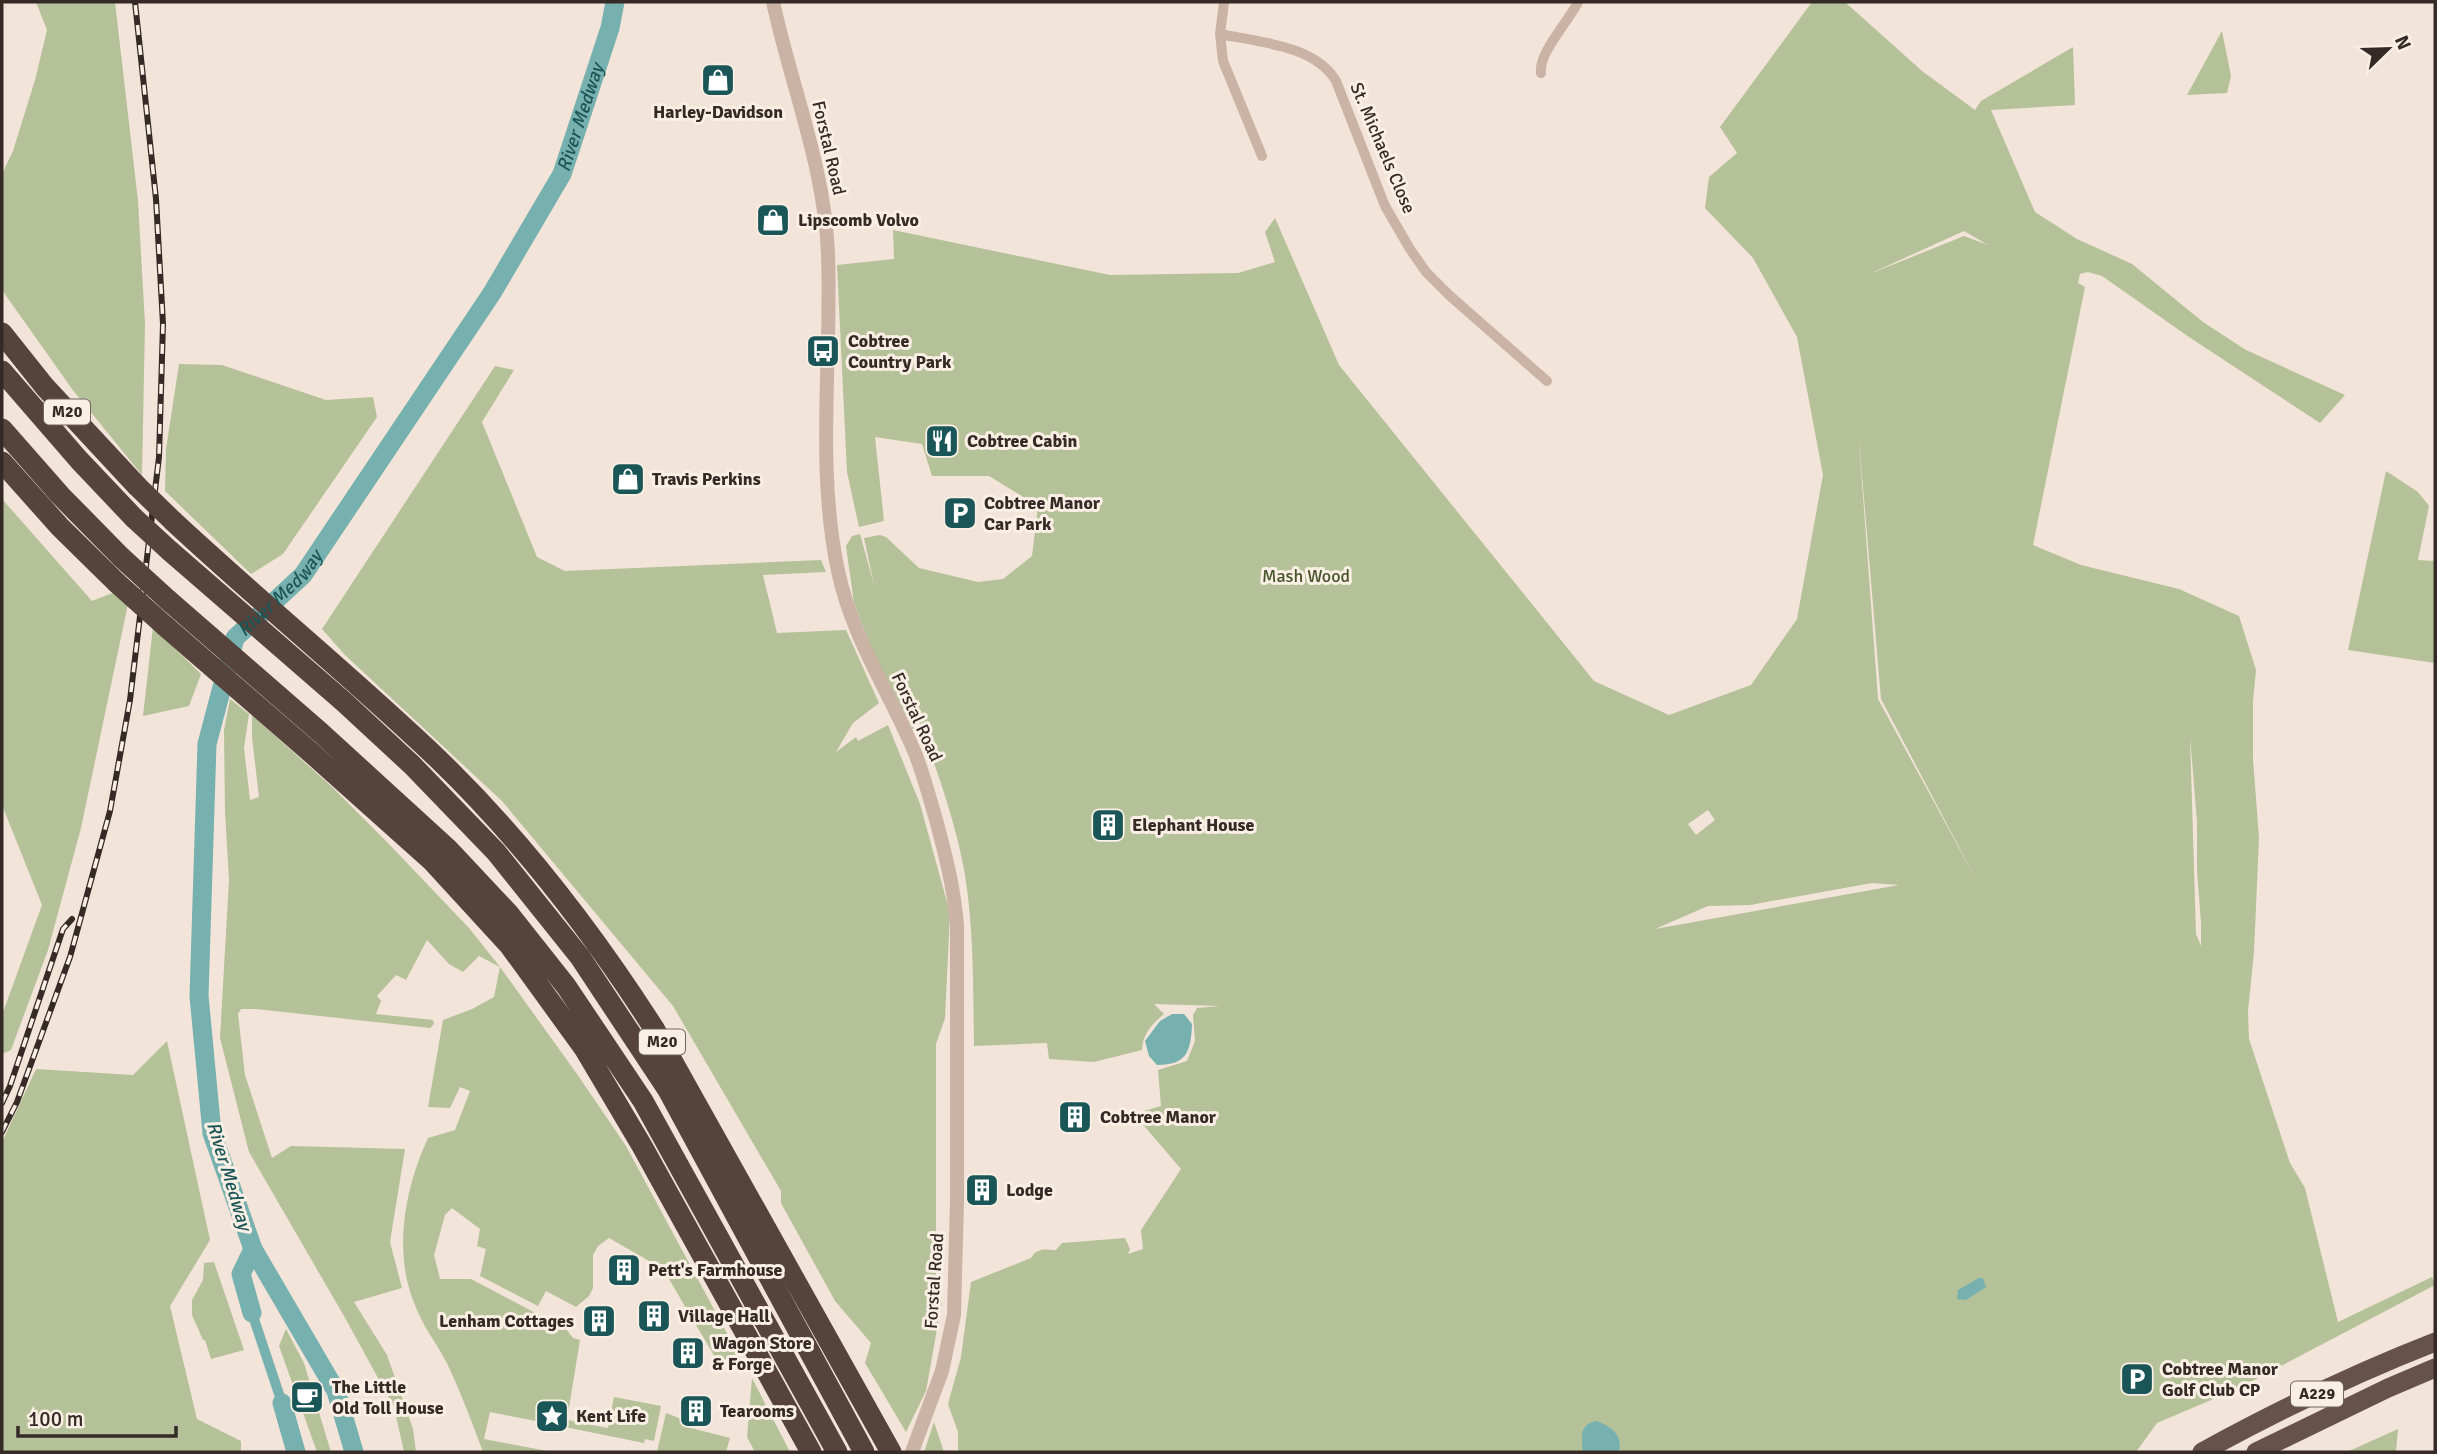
<svg xmlns="http://www.w3.org/2000/svg" width="2437" height="1454" viewBox="0 0 2437 1454" font-family="Signika,sans-serif">
  <rect width="100%" height="100%" fill="#f2e4d8"/>
  <path fill="#b5c198" fill-rule="evenodd" d="M36,2H115L138,201L145,324L142,475L72,389L2,290V174L13,151L35,80L47,30Z
    M1812,2H1845L1922,71L1975,110L1981,101L2073,47L2075,105L1991,110L2035,212L2077,239L2132,264L2203,322L2246,350L2345,395L2320,423L2189,337L2102,276L2088,272L2080,274L2078,283L2085,287L2033,545L2081,565L2179,589L2239,616L2256,670L2253,701V759L2259,838L2254,952L2248,1011L2249,1039L2290,1163L2305,1188L2338,1322L2432,1277L2435,1285L2237,1389L2157,1423L2136,1452H958V1432L948,1404L961,1357L971,1282L1031,1258C1037,1248 1044,1249 1056,1250L1062,1243L1125,1238L1130,1249L1128,1254L1143,1249L1141,1230L1181,1169L1134,1114L1161,1106L1158,1070L1187,1061L1195,1041L1193,1015L1197,1008L1220,1006L1154,1004L1164,1014C1152,1024 1143,1033 1142,1050L1094,1062L1049,1059L1047,1043L974,1046C973,989 974,931 965,875C954,811 928,747 906,686L915,734L872,650L854,603L846,546L852,536L860,534L874,585L864,538L880,535L886,537L919,568L978,582L1003,579L1032,556L1038,506L989,476H932L922,444L875,437L884,521L859,527L847,472L837,265L894,259L893,230L1110,275L1238,273L1275,262L1265,232L1275,218L1339,365L1594,681L1669,715L1751,685L1797,619L1823,475L1797,337L1753,258L1705,208L1709,177L1737,153L1720,127ZM1964,231L1988,245L1964,236L1867,275ZM1858,428L1881,699L1978,883L1878,699ZM2190,736L2197,822V871L2201,923V946L2196,934ZM1708,810L1715,820L1696,835L1688,824ZM1872,883L1899,885L1655,929L1708,906L1750,905Z
    M2222,31L2231,76L2227,93L2187,95Z
    M179,364L222,365L326,400L373,397L377,417L283,554L251,574L165,491L166,449Z
    M495,366L514,370L482,422L537,557L565,571L821,560L826,572L763,575L777,633L846,630L879,703L853,723L836,752L856,737L858,741L888,725L920,804L950,913L945,1018L936,1044V1279L942,1301L926,1391L906,1432L865,1363L871,1343L835,1301L781,1203V1191L673,1006L502,801L345,655L322,629Z
    M2386,471L2418,492L2429,506L2418,560L2435,561V663L2348,650Z
    M2,499L92,601L115,592L128,604L81,828L48,950L11,1050L2,1054V1015L42,905L2,805Z
    M153,627L201,674L189,706L143,716Z
    M230,699L249,714L244,748L250,800L259,797L252,737V715L332,787L388,843L469,928L500,967L577,1074L626,1146L743,1363L715,1357L663,1269L609,1238L598,1246L593,1255V1288L589,1296L576,1307L546,1291L538,1306L480,1276L486,1249L477,1246L480,1229L452,1208L445,1215L434,1255L440,1279H471L566,1329L573,1338L580,1340L567,1420L608,1428L614,1397L661,1406L654,1441L645,1439L644,1443L490,1412L484,1439L552,1452H483C473,1425 463,1398 451,1372C442,1350 426,1332 417,1310C392,1256 404,1190 428,1138L455,1130L470,1091L460,1087L450,1108L428,1107L443,1020L472,1009L494,997L500,967L479,956L463,972L449,964L427,940L406,980L396,975L377,996L381,1001L376,1014L433,1020L434,1024L430,1028L256,1009H241L238,1014L245,1075L272,1158L291,1146L405,1149L390,1242L402,1288L354,1302L387,1355L413,1429L416,1452H404L394,1407L344,1316L249,1152L220,1038L229,880L225,812L224,730Z
    M167,1041L210,1240L170,1306L197,1419L241,1441V1452H2V1142L36,1069L133,1075Z
    M214,1262L244,1350L211,1359L205,1340H203L192,1315V1300L203,1280L204,1263Z
    M286,1329L304,1363L331,1452H317L279,1346Z
    M752,1378L790,1452H755L747,1437Z
    M666,1413L684,1420L683,1426L730,1438L726,1452H657Z
    M934,1422L944,1452H924Z
    M2398,1429L2396,1452H2347Z"/>
  <path fill="#76b0af" d="M1172,1014H1184L1192,1024C1191,1051 1187,1065 1157,1065L1149,1056L1145,1041L1160,1021Z
    M1979,1278H1983L1986,1287L1966,1300L1957,1299L1958,1290Z
    M1596,1421C1611,1426 1623,1435 1619,1452H1583C1582,1438 1578,1425 1596,1421Z"/>
  <g fill="none" stroke-linecap="round" stroke-linejoin="round">
    <path stroke="#76b0af" stroke-width="10" d="M252,1313L282,1403"/>
    <g stroke="#76b0af" stroke-width="19">
      <path d="M252,1313L241,1274L253,1249"/>
      <path d="M282,1403L296,1452"/>
      <path id="s1" d="M354,1452L336,1391L253,1249L212,1133L199,996L207,744L235,638L303,575L492,293L562,174L610,28L615,2"/>
    </g>
    <path stroke="#cab3a4" stroke-width="10" d="M1224,2L1220,34C1258,42 1315,45 1336,81L1385,206L1410,249L1426,272L1449,295L1547,381
      M1220,34L1223,61L1262,156
      M1541,73C1538,53 1569,21 1578,2"/>
    <path stroke="#cab3a4" stroke-width="14" d="M773,2C791,85 825,168 828,254C832,360 816,467 838,571C852,636 886,687 912,746C922,768 928,793 935,816C945,853 954,887 957,925V1201L954,1315L942,1371L912,1452"/>
    <path stroke="#665249" stroke-width="19" d="M2202,1452C2277,1411 2355,1373 2435,1342
      M2256,1452L2388,1388L2435,1368"/>
    <path stroke="#56433c" stroke-width="21" d="M2,333L45,387L137,486
      M2,371L79,460L134,518
      M2,429L60,495L121,557
      M2,462L60,527L117,583
      M173,521C260,602 352,677 437,758C521,839 593,933 655,1030L891,1452
      M170,551L344,702L412,765L496,852L580,957L668,1090L864,1452
      M168,600L321,733L448,849L509,914L566,986L643,1101L837,1452
      M165,626L308,750L432,861L510,946L584,1048L642,1146L811,1452"/>
    <g stroke="#352a26" stroke-width="6">
      <path id="rail" d="M2,1103L10,1086L63,929L72,919
        M2,1132L17,1102L70,957L110,811L130,700L159,457L163,324L156,199L135,2"/>
    </g>
    <use href="#rail" stroke="#faefe4" stroke-width="3.5" stroke-dasharray="10" stroke-linecap="butt"/>
    <path stroke="#56433c" stroke-width="21" d="M137,486L173,521
      M134,518L170,551
      M121,557L168,600
      M117,583L165,626"/>
  </g>
  <defs>
    <g id="shop-square" transform="scale(1.75)"><rect x="-9" y="-9" width="18" height="18" rx="4" fill="#1a5657" stroke="#faefe4"/><path d="M-5-2.5h2.3a2.7 3.5 0 0 1 5.4 0H5L5.5 6h-11ZM-1.5-2.5h3a1.5 2.3 0 0 0-3 0Z" fill="#fff"/></g>
    <g id="bus-square" transform="scale(1.75)"><rect x="-9" y="-9" width="18" height="18" rx="4" fill="#1a5657" stroke="#faefe4"/><path d="M-5-6H5V4H4V6H2V4H-2V6H-4V4H-5ZM-3.5-4V0h7V-4ZM-3.5 1.2v1.5H-2V1.2ZM2 1.2v1.5H3.5V1.2Z" fill="#fff"/></g>
    <g id="restaurant-square" transform="scale(1.75)"><rect x="-9" y="-9" width="18" height="18" rx="4" fill="#1a5657" stroke="#faefe4"/><path d="M-5-6h1v4h1v-4h1v4h1v-4h1v5L-1.5 .5V6h-2V.5L-5-1ZM5-6V6H3V1.5H1.5Q1.5-4 5-6Z" fill="#fff"/></g>
    <g id="parking-square" transform="scale(1.75)"><rect x="-9" y="-9" width="18" height="18" rx="4" fill="#1a5657" stroke="#faefe4"/><path d="M-3.5-5.5H1a3.5 3.5 0 0 1 0 7H-1V5.5H-3.5ZM-1-3.4V-.6H.8a1.4 1.4 0 0 0 0-2.8Z" fill="#fff"/></g>
    <g id="building-square" transform="scale(1.75)"><rect x="-9" y="-9" width="18" height="18" rx="4" fill="#1a5657" stroke="#faefe4"/><path d="M-4-6H4V6H1V3H-1V6H-4ZM-2.5-4.3h1.7v1.8h-1.7ZM.8-4.3h1.7v1.8H.8ZM-2.5-1h1.7V.8h-1.7ZM.8-1h1.7V.8H.8Z" fill="#fff"/></g>
    <g id="cafe-square" transform="scale(1.75)"><rect x="-9" y="-9" width="18" height="18" rx="4" fill="#1a5657" stroke="#faefe4"/><path d="M-5.5-4.5H6V0H3Q3 3.5 0 3.5H-2.5Q-5.5 3.5-5.5 0ZM3-3.2v2h1.7v-2ZM-6 4.5H4V6H-6Z" fill="#fff"/></g>
    <g id="sight-square" transform="scale(1.75)"><rect x="-9" y="-9" width="18" height="18" rx="4" fill="#1a5657" stroke="#faefe4"/><path d="M0-6L1.8-2.2L6-1.7L2.9 1.2L3.7 5.4L0 3.3L-3.7 5.4L-2.9 1.2L-6-1.7L-1.8-2.2Z" fill="#fff"/></g>
  </defs>
  <g fill-rule="evenodd">
    <use href="#shop-square" x="718" y="80"/>
    <use href="#shop-square" x="773" y="220"/>
    <use href="#bus-square" x="823" y="351"/>
    <use href="#restaurant-square" x="942" y="441"/>
    <use href="#shop-square" x="628" y="479"/>
    <use href="#parking-square" x="960" y="513"/>
    <use href="#building-square" x="1108" y="825"/>
    <use href="#building-square" x="1075" y="1117"/>
    <use href="#building-square" x="982" y="1190"/>
    <use href="#building-square" x="624" y="1270"/>
    <use href="#building-square" x="654" y="1316"/>
    <use href="#building-square" x="599" y="1321"/>
    <use href="#building-square" x="688" y="1353"/>
    <use href="#parking-square" x="2137" y="1379"/>
    <use href="#cafe-square" x="307" y="1397"/>
    <use href="#building-square" x="696" y="1411"/>
    <use href="#sight-square" x="552" y="1416"/>
  </g>
  <g text-anchor="middle" dominant-baseline="central" stroke-width="6" stroke-linejoin="round" paint-order="stroke">
    <g fill="#faefe4" stroke="#70655f" stroke-width="2">
      <rect x="44" y="399.5" width="46" height="25" rx="5"/>
      <rect x="639" y="1029.5" width="46" height="25" rx="5"/>
      <rect x="2291" y="1381.5" width="52" height="25" rx="5"/>
    </g>
    <g font-size="16" font-weight="bold" fill="#352a26">
      <text x="67" y="412">M20</text>
      <text x="662" y="1042">M20</text>
      <text x="2317" y="1394">A229</text>
    </g>
    <g font-size="18" font-weight="bold" fill="#352a26" stroke="#faefe4" text-anchor="start">
      <text x="718" y="112" text-anchor="middle">Harley-Davidson</text>
      <text x="798" y="220">Lipscomb Volvo</text>
      <text x="848" y="341">Cobtree<tspan x="848" dy="21">Country Park</tspan></text>
      <text x="967" y="441">Cobtree Cabin</text>
      <text x="652" y="479">Travis Perkins</text>
      <text x="984" y="503">Cobtree Manor<tspan x="984" dy="21">Car Park</tspan></text>
      <text x="1132" y="825">Elephant House</text>
      <text x="1100" y="1117">Cobtree Manor</text>
      <text x="1006" y="1190">Lodge</text>
      <text x="648" y="1270">Pett's Farmhouse</text>
      <text x="678" y="1316">Village Hall</text>
      <text x="574" y="1321" text-anchor="end">Lenham Cottages</text>
      <text x="712" y="1343">Wagon Store<tspan x="712" dy="21">&amp; Forge</tspan></text>
      <text x="2162" y="1369">Cobtree Manor<tspan x="2162" dy="21">Golf Club CP</tspan></text>
      <text x="332" y="1387">The Little<tspan x="332" dy="21">Old Toll House</tspan></text>
      <text x="720" y="1411">Tearooms</text>
      <text x="576" y="1416">Kent Life</text>
    </g>
    <g font-size="18" fill="#352a26" stroke="#faefe4">
      <text transform="translate(829 148) rotate(77)">Forstal Road</text>
      <text transform="translate(1383 148) rotate(67)">St. Michaels Close</text>
      <text transform="translate(917 717) rotate(65)">Forstal Road</text>
      <text transform="translate(934 1281) rotate(-86)">Forstal Road</text>
    </g>
    <g font-size="18" fill="#465429" stroke="#faefe4">
      <text x="1306" y="576">Mash Wood</text>
    </g>
    <g font-size="19" font-style="italic" fill="#1a5657" stroke="#faefe4">
      <text stroke="none"><textPath href="#s1" startOffset="1480">River Medway</textPath></text>
      <text stroke="none"><textPath href="#s1" startOffset="914">River Medway</textPath></text>
      <text transform="translate(229 1176) rotate(73)">River Medway</text>
    </g>
  </g>
  <rect width="2437" height="1454" fill="none" stroke="#352a26" stroke-width="7"/>
  <g transform="translate(2388 49) rotate(67)" stroke="#faefe4" stroke-width="5" paint-order="stroke">
  <path d="M0-5L12 26L0 18L-12 26Z" fill="#352a26"/>
  <text y="-10" font-size="19" font-weight="bold" text-anchor="middle" fill="#352a26">N</text>
  </g>
  <path d="M18 1426v10h158v-10" fill="none" stroke="#352a26" stroke-width="3.5"/>
  <text x="28" y="1426" font-size="21" fill="#352a26" stroke="#faefe4" stroke-width="5" paint-order="stroke">100 m</text>
</svg>
